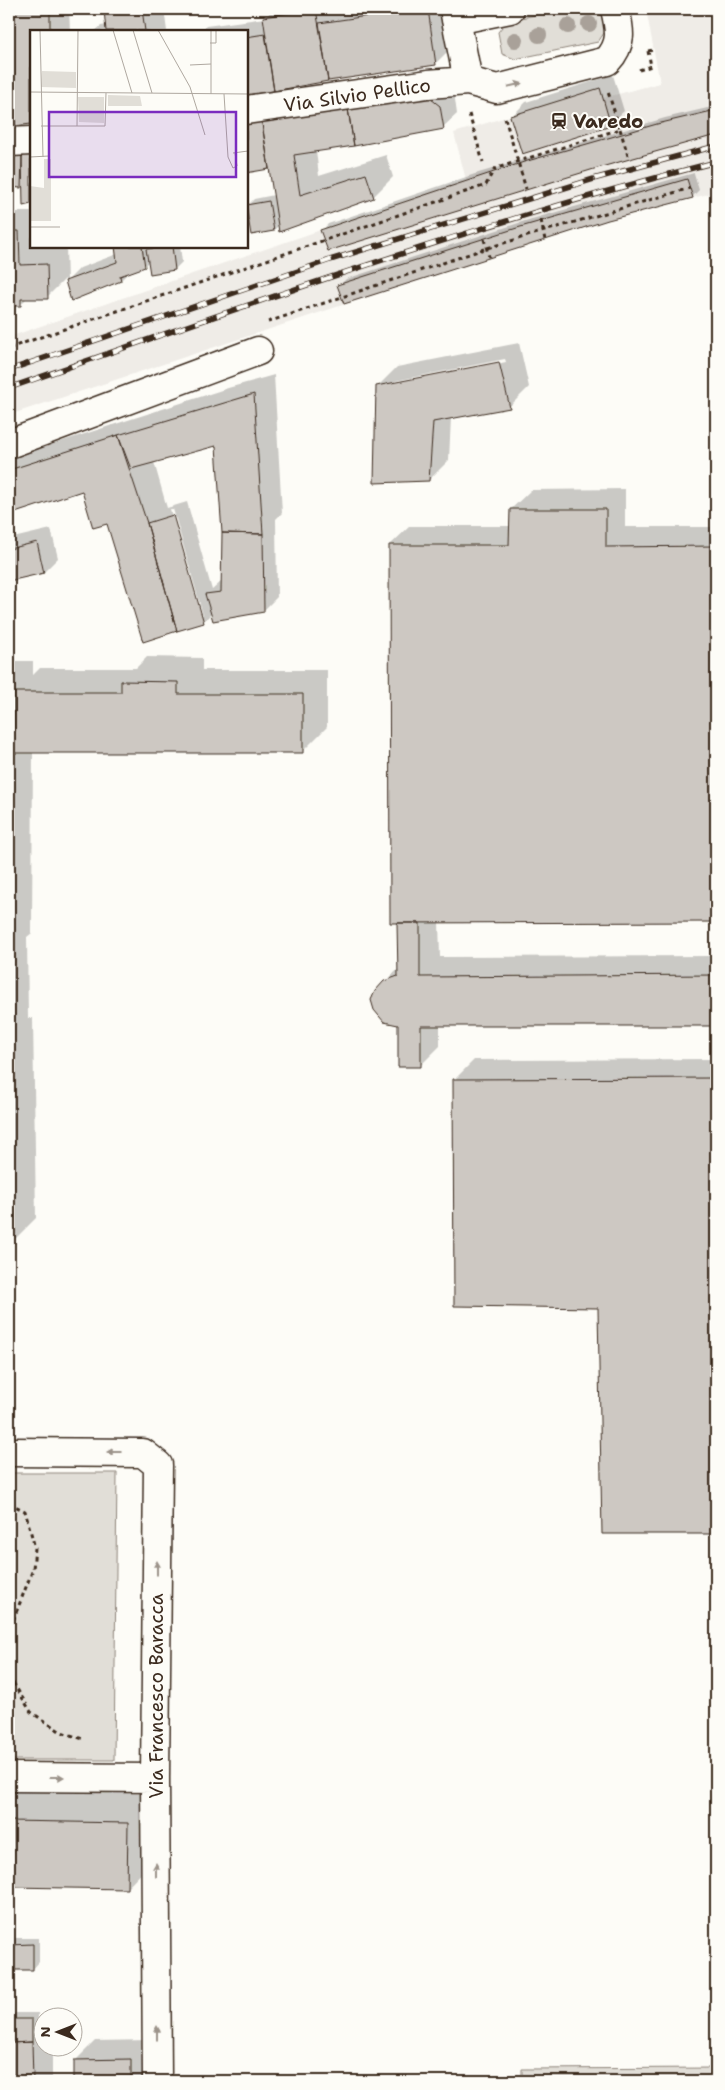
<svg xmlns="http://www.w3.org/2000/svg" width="725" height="2090" viewBox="0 0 725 2090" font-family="'Shantell Sans',sans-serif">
  <rect width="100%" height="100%" fill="#fdfcf7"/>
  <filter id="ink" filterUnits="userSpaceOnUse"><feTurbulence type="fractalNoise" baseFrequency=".02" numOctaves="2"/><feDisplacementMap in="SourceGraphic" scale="10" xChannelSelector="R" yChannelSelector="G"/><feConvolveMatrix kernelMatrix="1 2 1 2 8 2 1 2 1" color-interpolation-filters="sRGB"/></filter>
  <g filter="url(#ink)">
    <path fill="#efece7" d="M646,9H716V192L608,220L476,261L9,415V337L466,180L454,133L600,88L603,98L660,83Z"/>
    <path fill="#e1ded7" stroke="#8e847a" d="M563,9H598L602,11L606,30L598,42L515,59L502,54L498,32L507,21Z
      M9,1473H117L114,1760H9Z
      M716,2068V2081H522V2069Z"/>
    <path fill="#0003" fill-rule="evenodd" d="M9,9H69L70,31H31V123L15,125H9Z
      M107,9H164L167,31H95L101,26L107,25L105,11Z
      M273,9H332V11L335,9H450L455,44L435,64L246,94V31H201L206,26L265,18Z
      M613,75L624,111L610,124L512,116L526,102Z
      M454,92L457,114L443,127L316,150L319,176L386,155L393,177L373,197L279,225L274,230L247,206L254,199L274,195L270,168L246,171V103Z
      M716,106V134L322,231L328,224L475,174L665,118Z
      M9,142H31V203L24,204V184L21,187L9,186Z
      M694,173L699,190L692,197L339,286L346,279L525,221Z
      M9,212H31V246H66L67,281L80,268L117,254L116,246H180L182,262L175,269L149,261L144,266L130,271L121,280L72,299L65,279L47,297L27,298L20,305H9Z
      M519,343L529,387L509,407L451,417L449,460L429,480L377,387L397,367ZM505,359L506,362L395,384V381Z
      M274,375L282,513L276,519L277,597L263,611L212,613L203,622L108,522L82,489L9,514V465L19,455L228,388ZM217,444L223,533L222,581L212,590L187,502L167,508L154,462ZM170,509H173L203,615H200Z
      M625,489V527H716V921H439L440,957L716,956V1025H440V1046L420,1066L399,1024L376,992L399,968L390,545L410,526H511V509L531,490Z
      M51,529L58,558L44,572L9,580V539Z
      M147,657L202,658V670H327V727L302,752H33L32,933L27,937L28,1018H33L36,1218L12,1242H9V661H33V675L40,668H136Z
      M716,1059V1533H603L599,1307L454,1080L474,1060Z
      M9,1791L158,1794L157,1857L127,1888L9,1886Z
      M9,1938H39V1962L33,1969H9Z
      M9,2013H38V2023H42V2048H52V2081H9Z
      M150,2040V2081H76L75,2061L95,2041Z"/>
    <path fill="#cdc8c2" stroke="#3b2a1e" d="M13,9H50V31H31V124L15,126Z
      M115,9H142L145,31H106L104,10Z
      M316,9L328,81L274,91L263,17Z
      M417,9H428L436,65L328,81L319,23Z
      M9,14H13L15,126H9Z
      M265,34L274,91L246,95V37Z
      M600,88L611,126L522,154L510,116Z
      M426,95L440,106L444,129L354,146L348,109Z
      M348,109L354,146L294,155L300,195L366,174L374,198L279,232L261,117Z
      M716,110V135L594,169L328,251L320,230L524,162L657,124Z
      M261,117L269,169L246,173V119Z
      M31,154V204L23,206L22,156Z
      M9,156H22L21,188L9,187Z
      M687,179L693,198L608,220L344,304L337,285L517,228Z
      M269,201L274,231L251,235L246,205Z
      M9,231H19L20,265L47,264L48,299H21V306H9Z
      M115,246H142L145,267L120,276L121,281L71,301L65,281L117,262Z
      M172,246L175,270L150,274L146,249Z
      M499,362L510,408L433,422L429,481L374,483L376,386Z
      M254,394L263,534L222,533L216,446L131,469L118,435Z
      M118,435L147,523L177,631L143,642L107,524L93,528L82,491L9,515V470Z
      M510,509H606V547L716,546V922L390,923L389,545H509Z
      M173,515L204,623L177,631L147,523Z
      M222,533L263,534L264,612L213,621L205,594L221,592Z
      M37,542L44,573L9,581V549Z
      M121,681L178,682V694H303V753H14V692H121Z
      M397,923H420V977L716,975V1026H421V1067H398V1025L384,1022L374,1010L371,1000L375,991L384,981L398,976Z
      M9,1042L12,1244H9Z
      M716,1078V1534H602L598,1308L454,1306L453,1079Z
      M9,1821L128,1823L127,1889L9,1887Z
      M33,1944V1970H9V1945Z
      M9,2019H32V2042L9,2043Z
      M32,2042L33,2081H9V2043Z
      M131,2059V2081H74V2060Z"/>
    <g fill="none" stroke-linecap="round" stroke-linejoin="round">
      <g stroke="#3b2a1e" stroke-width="31">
        <path id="minor" d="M454,9L468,81
          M456,20L510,9
          M246,110L428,84L468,81L497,89L607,61C623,44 620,30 615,9
          M9,142L31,141
          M9,444L258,351
          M9,1452L143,1453L158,1465L155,1778L157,2081
          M9,1777L155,1778"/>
      </g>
      <path stroke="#3b2a1e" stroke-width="3" stroke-dasharray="4 4" stroke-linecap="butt" d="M648,51L654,50
        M639,70L651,66L648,51
        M469,114L483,162
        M505,118L526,189
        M620,129L629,159
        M541,220L545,240
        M484,239L489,257
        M268,322L487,248L690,188
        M9,348L486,185L494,169L620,129L608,92
        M9,1503L25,1511L35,1548L33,1569L9,1631
        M9,1676L31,1712L61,1732L83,1739"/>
      <use href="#minor" stroke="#fdfcf7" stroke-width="28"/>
      <g stroke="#3b2a1e" stroke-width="5.5">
        <path id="rail" d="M9,370L330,260L597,178L716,146
          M9,388C242,307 476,223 716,162"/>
      </g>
      <use href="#rail" stroke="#fdfcf7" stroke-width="4" stroke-dasharray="11" stroke-linecap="butt"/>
    </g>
    <g fill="#a9a199">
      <circle cx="589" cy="24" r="8"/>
      <circle cx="568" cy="26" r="8"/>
      <circle cx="539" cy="35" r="8"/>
      <circle cx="515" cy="40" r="8"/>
    </g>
    <defs><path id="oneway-solid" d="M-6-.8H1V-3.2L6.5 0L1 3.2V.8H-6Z" transform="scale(1.25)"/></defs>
    <g fill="#9c938a">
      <use href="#oneway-solid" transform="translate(515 85) rotate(-14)"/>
      <use href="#oneway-solid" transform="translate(114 1452) rotate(-180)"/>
      <use href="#oneway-solid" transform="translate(157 1568) rotate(-90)"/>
      <use href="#oneway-solid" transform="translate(57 1777)"/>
      <use href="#oneway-solid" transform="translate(156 1870) rotate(-90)"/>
      <use href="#oneway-solid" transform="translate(157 2033) rotate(-90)"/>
    </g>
  </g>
  <defs>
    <g id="station-bare" transform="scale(1.35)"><path d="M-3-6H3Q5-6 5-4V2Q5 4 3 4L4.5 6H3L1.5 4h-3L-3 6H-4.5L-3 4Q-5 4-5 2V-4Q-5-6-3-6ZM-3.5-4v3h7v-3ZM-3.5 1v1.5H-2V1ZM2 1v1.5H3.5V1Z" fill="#3b2a1e" stroke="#fdfcf7" stroke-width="2.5" paint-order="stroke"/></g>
  </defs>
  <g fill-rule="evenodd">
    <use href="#station-bare" x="559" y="121"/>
  </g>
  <g text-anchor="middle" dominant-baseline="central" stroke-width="4" stroke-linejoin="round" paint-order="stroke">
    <g font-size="19" fill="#3b2a1e" stroke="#fdfcf7">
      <text transform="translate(357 95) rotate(-8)">Via Silvio Pellico</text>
      <text transform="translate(156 1696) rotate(-90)">Via Francesco Baracca</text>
    </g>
    <g font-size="19" font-weight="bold" fill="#3b2a1e" stroke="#fdfcf7" text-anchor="start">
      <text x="573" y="121">Varedo</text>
    </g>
  </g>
  <g transform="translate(30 30)">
    <rect width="218" height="218" fill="#fdfcf7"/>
    <path d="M12,41L46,42V58L11,57ZM78,65L110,66L112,76H78ZM48,67H74V93L49,92ZM14,129H21V191H0V156L14,158Z" fill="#e1ded7"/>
    <path fill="none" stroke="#afa8a0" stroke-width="1" d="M10,0L13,127M83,0L102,63M103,0L122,63M128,0L160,57L175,105M181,0V64M180,13H186V0M160,35L181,34M0,62L218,64M194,64L198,127L203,138L207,136L205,123M11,96H75L76,63M47,96L48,0M203,123L218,121M0,127L19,126V96M0,197H30"/>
    <path fill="#7b2cbf" fill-opacity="0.15" stroke="#7b2cbf" stroke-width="2.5" d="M19,82H206V147H19Z"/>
    <rect width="218" height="218" fill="none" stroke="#3b2a1e" stroke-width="2.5"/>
  </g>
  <rect width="725" height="2090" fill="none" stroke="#fdfcf7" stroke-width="30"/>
  <rect x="15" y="15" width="695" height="2060" fill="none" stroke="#3b2a1e" stroke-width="2" filter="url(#ink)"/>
  <g transform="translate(58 2032) rotate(270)"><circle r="24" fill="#fdfcf7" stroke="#afa8a0"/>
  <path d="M0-4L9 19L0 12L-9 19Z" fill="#3b2a1e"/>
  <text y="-8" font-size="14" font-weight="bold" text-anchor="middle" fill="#3b2a1e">N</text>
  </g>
</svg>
